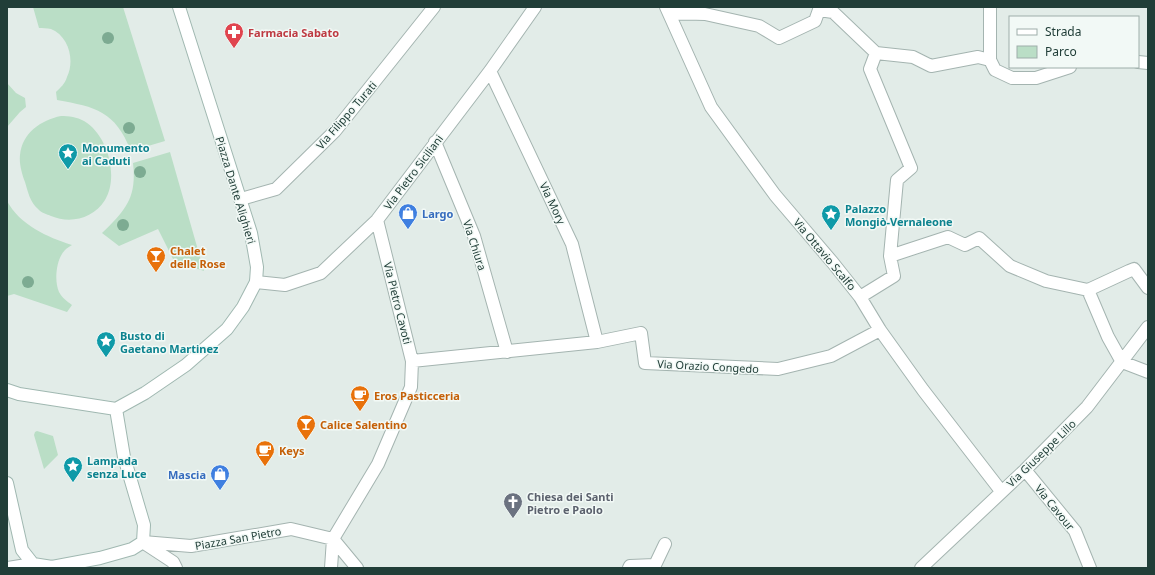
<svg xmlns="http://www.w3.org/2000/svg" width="1155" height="575" viewBox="0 0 1155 575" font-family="'Noto Sans',sans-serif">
  <rect width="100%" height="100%" fill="#e2ece8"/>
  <path fill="#badec6" d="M33,7H123L165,141L131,151C115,111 96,107 57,100L56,92C60,88 65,84 67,77C75,61 69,36 51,29C47,28 42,28 39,28Z
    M7,83L16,93L25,98L26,107L20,112L7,127Z
    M61,116C69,116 77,117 84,121C108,135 119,177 105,200C93,219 70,224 51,216C47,214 41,213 38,209C30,202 28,192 25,182C22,174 19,164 20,155C22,133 41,120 61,116Z
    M170,152L204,271L174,261L158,229L119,246L102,233C126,210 137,197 133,163Z
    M7,201C20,225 47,237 72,245C70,246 67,248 65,250C56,259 54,281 59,292C62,298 67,301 72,305L67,312L14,294L7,296Z
    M37,431L53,436L58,455L44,469L34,435L35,432Z"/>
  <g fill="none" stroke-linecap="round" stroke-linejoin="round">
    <g stroke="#a4b4b0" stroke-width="14">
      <path id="minor" d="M666,7L711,107L775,195L833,263L860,297L880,330L923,390L1001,491
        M990,7V60L995,70L1012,78H1036L1070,67
        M819,10L833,12L876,53L913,57L931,66L978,57L990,60
        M669,13L705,14L759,26L779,38L815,21L820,7
        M1138,62L1148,63
        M490,71L572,244L597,342
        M435,142L474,236L507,352
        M241,199L276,189L335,131L434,7
        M890,256L948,237L965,245L979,238L1010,266L1046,281L1088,290L1129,271L1134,269L1148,288
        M256,282L285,285L321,273L377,220L490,71L535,7
        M1088,290L1108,337L1122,362L1148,372
        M860,297L894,276L890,256L897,180L911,168L870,69L876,53
        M412,361L597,342L641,333L645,363L778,369L831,356L880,330
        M1025,470L1075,531L1090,568
        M143,542L191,546L291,529L333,539L357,568
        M144,543L173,562L176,568
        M8,568L33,564
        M331,568L333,539L378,464L411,387L412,361L377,220
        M629,568L630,566L655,565L665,544
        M921,568L1025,470L1087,407L1148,327"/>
    </g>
    <g stroke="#a0b8b1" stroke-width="14">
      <path id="secondary" d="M7,390L19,394L116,409L145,393L186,365L227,329L243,307L256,282L257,267L251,233L179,7
        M7,483L22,550L33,564L52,567L100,558L132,549L143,542L144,525L124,457L116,409"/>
    </g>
    <use href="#minor" stroke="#fff" stroke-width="12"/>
    <use href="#secondary" stroke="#fff" stroke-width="12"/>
  </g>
  <g fill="#7dab92">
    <circle cx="108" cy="38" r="6"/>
    <circle cx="129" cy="128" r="6"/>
    <circle cx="140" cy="172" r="6"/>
    <circle cx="123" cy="225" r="6"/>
    <circle cx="28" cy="282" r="6"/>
  </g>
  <defs>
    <g id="pharmacy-pin" transform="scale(1)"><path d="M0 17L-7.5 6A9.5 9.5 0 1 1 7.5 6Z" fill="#e0444e" stroke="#f2f9f6"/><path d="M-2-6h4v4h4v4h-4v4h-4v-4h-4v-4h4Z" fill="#fff"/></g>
    <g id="sight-pin" transform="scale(1)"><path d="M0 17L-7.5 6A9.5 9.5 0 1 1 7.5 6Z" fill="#0f9aa8" stroke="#f2f9f6"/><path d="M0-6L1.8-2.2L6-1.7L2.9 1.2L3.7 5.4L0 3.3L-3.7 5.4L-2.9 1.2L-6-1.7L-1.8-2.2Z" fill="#fff"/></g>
    <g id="shop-pin" transform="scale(1)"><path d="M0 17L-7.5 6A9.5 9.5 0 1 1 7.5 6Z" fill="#3f7fe0" stroke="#f2f9f6"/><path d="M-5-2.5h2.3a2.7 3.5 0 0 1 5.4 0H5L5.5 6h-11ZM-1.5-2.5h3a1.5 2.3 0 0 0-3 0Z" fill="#fff"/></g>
    <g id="bar-pin" transform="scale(1)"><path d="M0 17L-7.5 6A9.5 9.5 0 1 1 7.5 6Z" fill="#e8710a" stroke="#f2f9f6"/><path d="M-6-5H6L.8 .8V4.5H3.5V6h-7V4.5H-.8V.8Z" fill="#fff"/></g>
    <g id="cafe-pin" transform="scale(1)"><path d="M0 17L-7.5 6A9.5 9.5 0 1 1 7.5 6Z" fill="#e8710a" stroke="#f2f9f6"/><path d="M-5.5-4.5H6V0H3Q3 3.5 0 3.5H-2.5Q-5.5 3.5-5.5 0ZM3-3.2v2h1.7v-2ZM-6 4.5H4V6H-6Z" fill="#fff"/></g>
    <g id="church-pin" transform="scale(1)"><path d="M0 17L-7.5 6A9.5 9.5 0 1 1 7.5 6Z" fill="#6b7280" stroke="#f2f9f6"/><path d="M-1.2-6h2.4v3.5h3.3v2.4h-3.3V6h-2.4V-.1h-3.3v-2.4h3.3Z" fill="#fff"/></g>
  </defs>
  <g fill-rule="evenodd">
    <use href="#pharmacy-pin" x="234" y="32"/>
    <use href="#sight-pin" x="68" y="153"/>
    <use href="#shop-pin" x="408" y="213"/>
    <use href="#sight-pin" x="831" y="214"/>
    <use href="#bar-pin" x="156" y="256"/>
    <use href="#sight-pin" x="106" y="341"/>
    <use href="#cafe-pin" x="360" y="395"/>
    <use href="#bar-pin" x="306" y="424"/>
    <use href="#cafe-pin" x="265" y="450"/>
    <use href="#sight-pin" x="73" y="466"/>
    <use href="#shop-pin" x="220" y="474"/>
    <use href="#church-pin" x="513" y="502"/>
  </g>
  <g text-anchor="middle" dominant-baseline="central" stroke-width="3" stroke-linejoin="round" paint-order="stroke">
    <g font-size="11" font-weight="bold" fill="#be3a42" stroke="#f2f9f6" text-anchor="start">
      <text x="248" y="32">Farmacia Sabato</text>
    </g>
    <g font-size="11" fill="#213e38" stroke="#f2f9f6">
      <text transform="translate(346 115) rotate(-49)">Via Filippo Turati</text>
      <text transform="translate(413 172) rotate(-53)">Via Pietro Siciliani</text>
      <text transform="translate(236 190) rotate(73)">Piazza Dante Alighieri</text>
      <text transform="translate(553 203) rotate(65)">Via Mory</text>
      <text transform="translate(475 245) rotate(72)">Via Chiura</text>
      <text transform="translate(825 254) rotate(50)">Via Ottavio Scalfo</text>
      <text transform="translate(398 303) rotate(76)">Via Pietro Cavoti</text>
      <text transform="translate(708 366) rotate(3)">Via Orazio Congedo</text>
      <text transform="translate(1041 453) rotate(-44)">Via Giuseppe Lillo</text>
      <text transform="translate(1055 507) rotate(51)">Via Cavour</text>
      <text transform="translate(238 538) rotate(-10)">Piazza San Pietro</text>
    </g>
    <g font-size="11" font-weight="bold" fill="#0d838f" stroke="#f2f9f6" text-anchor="start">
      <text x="82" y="147">Monumento<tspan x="82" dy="13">ai Caduti</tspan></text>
      <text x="845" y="208">Palazzo<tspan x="845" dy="13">Mongiò-Vernaleone</tspan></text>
      <text x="120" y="335">Busto di<tspan x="120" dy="13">Gaetano Martinez</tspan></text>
      <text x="87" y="460">Lampada<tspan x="87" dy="13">senza Luce</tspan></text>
    </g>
    <g font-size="11" font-weight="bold" fill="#366cbe" stroke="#f2f9f6" text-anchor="start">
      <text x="422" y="213">Largo</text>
      <text x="206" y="474" text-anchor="end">Mascia</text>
    </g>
    <g font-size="11" font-weight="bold" fill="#c56008" stroke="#f2f9f6" text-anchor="start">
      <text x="170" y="250">Chalet<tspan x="170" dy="13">delle Rose</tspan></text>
      <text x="374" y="395">Eros Pasticceria</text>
      <text x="320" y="424">Calice Salentino</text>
      <text x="279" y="450">Keys</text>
    </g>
    <g font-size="11" font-weight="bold" fill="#5b616d" stroke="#f2f9f6" text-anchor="start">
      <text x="527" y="496">Chiesa dei Santi<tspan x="527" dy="13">Pietro e Paolo</tspan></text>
    </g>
  </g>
  <rect width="1155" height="575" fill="none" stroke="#213e38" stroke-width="16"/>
  <rect x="1009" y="16" width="130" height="52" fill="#f2f9f6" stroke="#9eaeaa"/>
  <rect x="1017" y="29" width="20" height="6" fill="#ffffff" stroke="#9eaeaa"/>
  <text x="1045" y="36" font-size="12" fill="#213e38">Strada</text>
  <rect x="1017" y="46" width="20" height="12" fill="#badec6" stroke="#9eaeaa"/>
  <text x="1045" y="56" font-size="12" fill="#213e38">Parco</text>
</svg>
